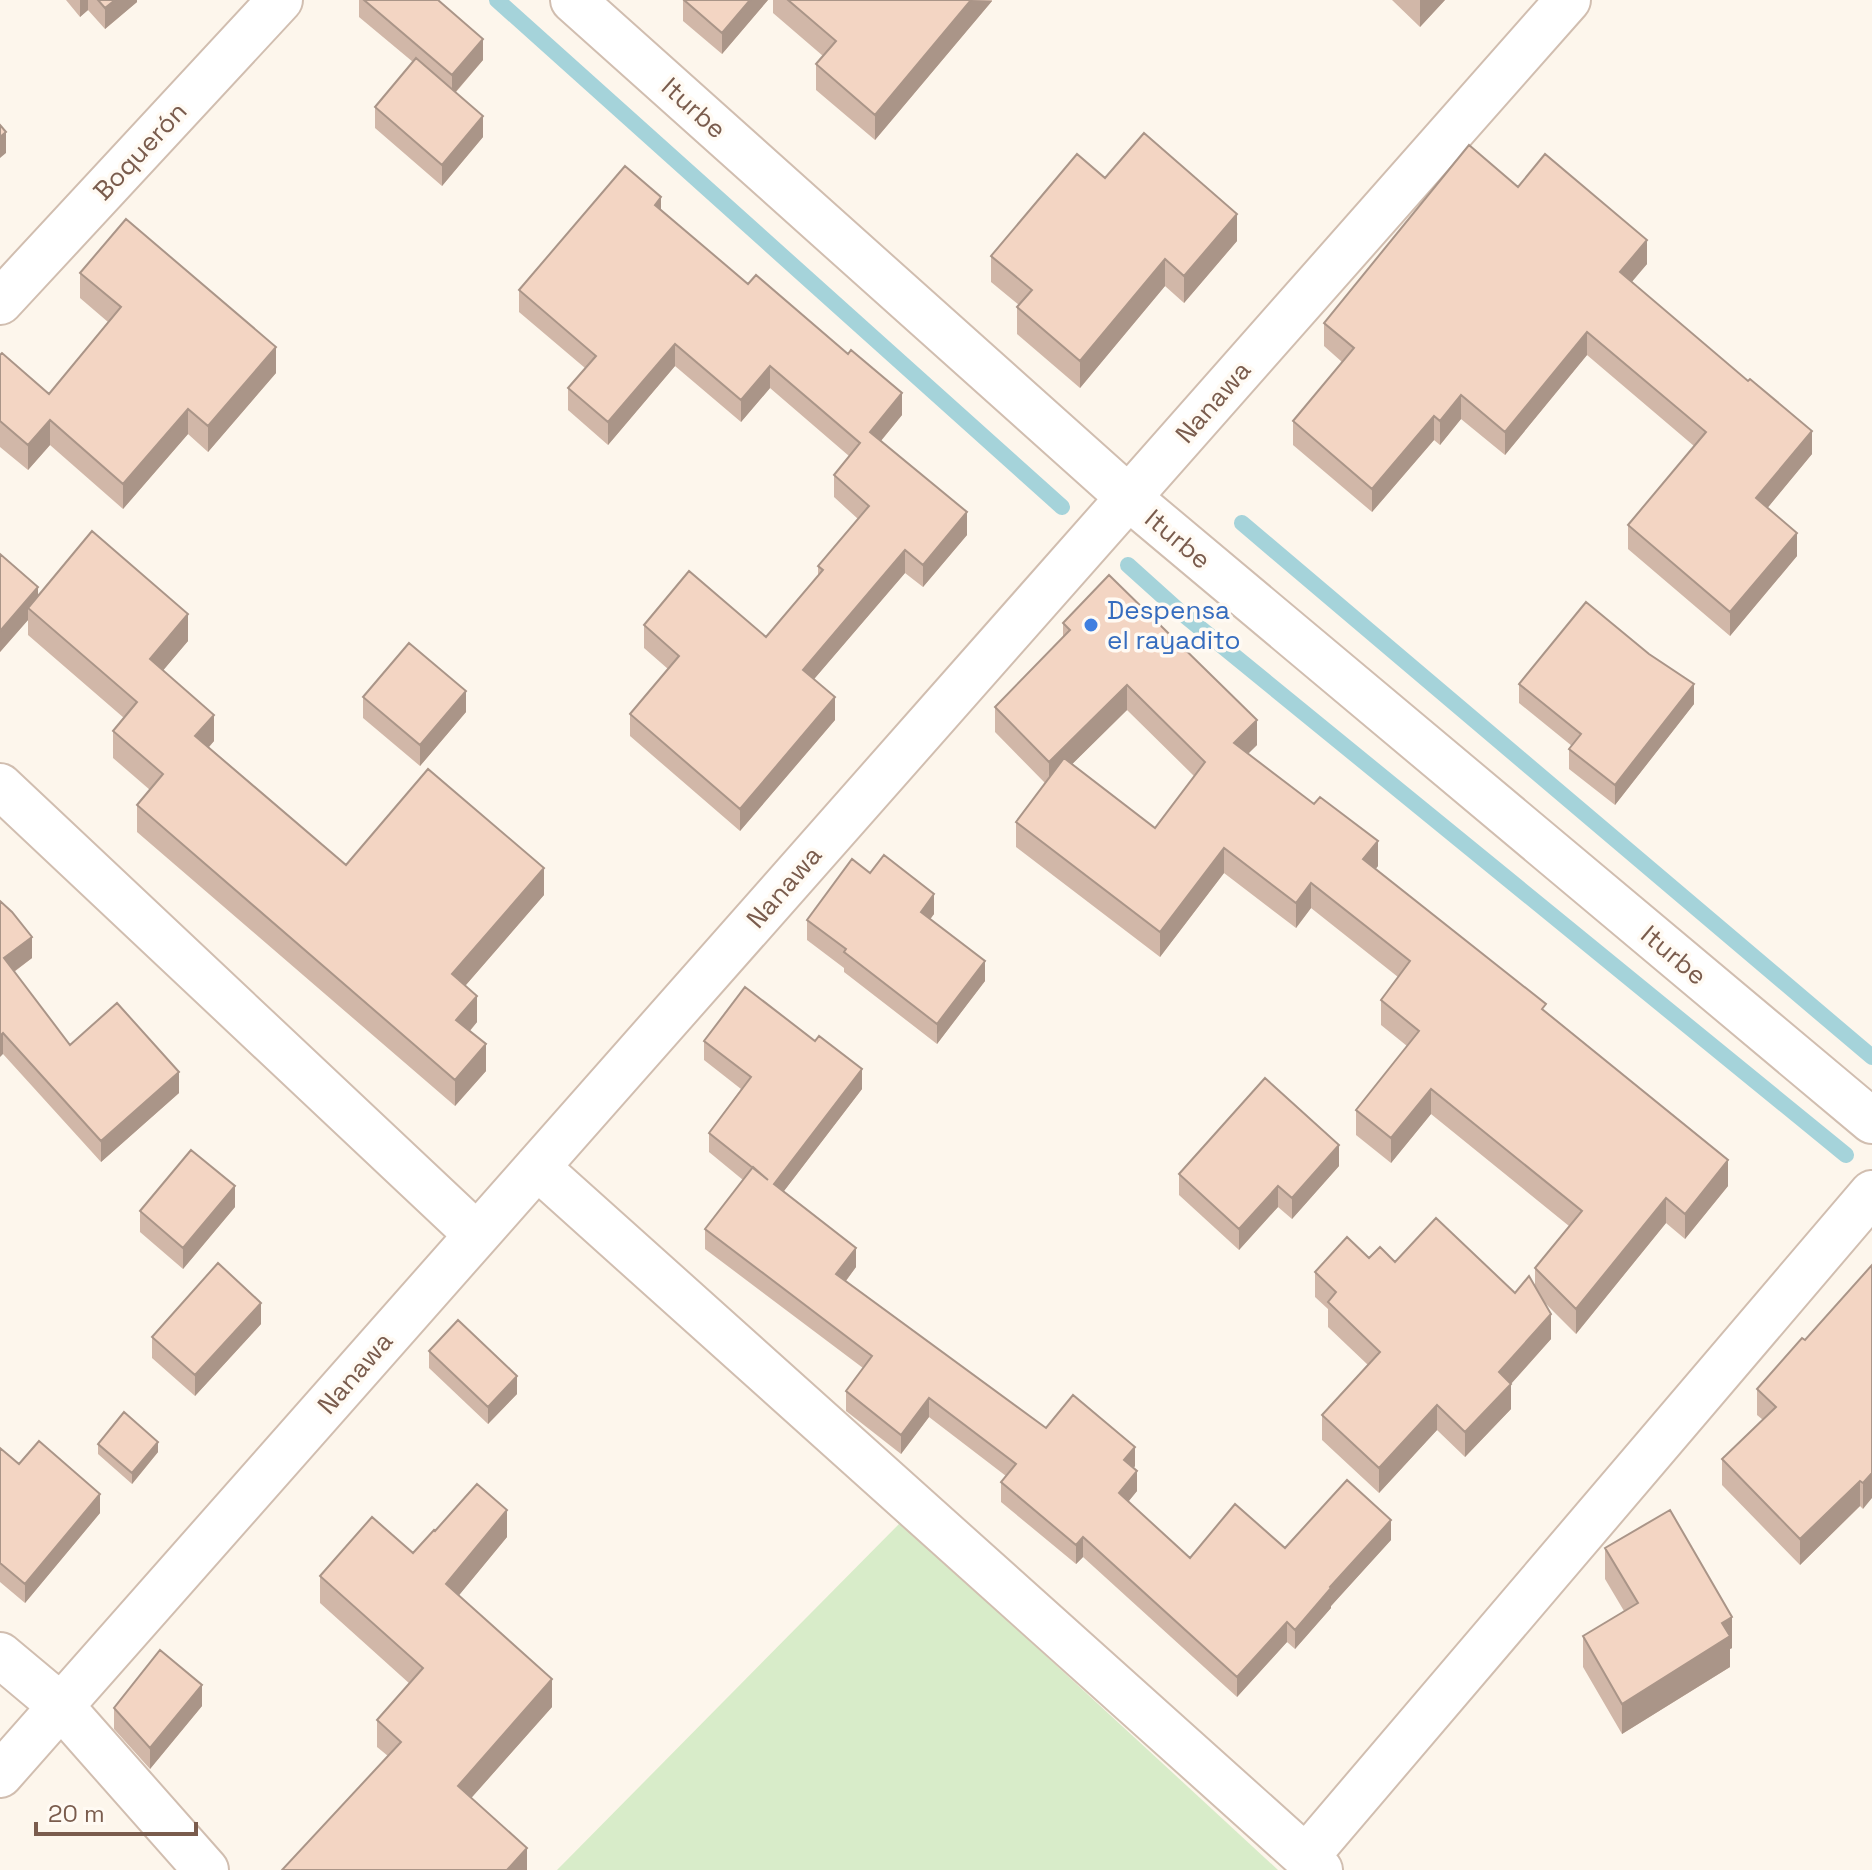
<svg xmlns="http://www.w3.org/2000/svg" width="1872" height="1870" viewBox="0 0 1872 1870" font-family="'Space Grotesk',sans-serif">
  <rect width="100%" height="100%" fill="#fdf6ec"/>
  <path fill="#d8ecc9" d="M901,1522L1278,1870H557Z"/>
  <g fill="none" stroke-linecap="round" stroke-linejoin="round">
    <path stroke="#a5d3da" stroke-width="16" d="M497,0L1062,507
      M1242,523L1872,1057
      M1128,565L1178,610L1846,1155"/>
    <g stroke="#d1beb0" stroke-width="48">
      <path id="minor" d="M573,0L1129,498L1872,1121
        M0,302L280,0
        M0,786L477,1235
        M537,1167L1320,1870
        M0,1655L61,1706L206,1870
        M0,1775L1568,0
        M1306,1857L1872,1193"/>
    </g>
    <use href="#minor" stroke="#fff" stroke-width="44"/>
  </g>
  <path fill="#d1b7a8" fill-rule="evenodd" d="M66,0H137V2L105,29L88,10L80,17Z
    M359,0H438L483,60L456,92L483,137L442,186L375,128V107L413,62L359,17Z
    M683,0H768L722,54L683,21Z
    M773,0H992V1L875,140L816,90V64L823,56L773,13Z
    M1392,0H1445L1420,27Z
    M1105,178L1237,241L1184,303L1165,286L1080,388L1017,334V307L1019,305L991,282V256Z
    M1518,187L1647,264L1631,282L1812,454L1767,508L1797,556L1730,636L1628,549V525L1694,446L1587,355L1505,455L1461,419L1440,445L1434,440L1372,512L1293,445V421L1342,362L1324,346V323Z
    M661,210L902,415L881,441L967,535L923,587L905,573L814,679L835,720L740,831L630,736V714L668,669L644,648V625L766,637L818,576V566L858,519L834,497V475L849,456L770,388L741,422L675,366L608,445L568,410V388L585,368L519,312V290Z
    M80,273L276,373L208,452L188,434L123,509L50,445L28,470L0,447V355L49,394L108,322L80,298Z
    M0,554L38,596L188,641L163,670L214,741L209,747L346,865L544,895L465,986L477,1022L470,1031L486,1071L455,1106L137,832V805L150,790L113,758V731L124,718L28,635V620L0,652Z
    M1063,623L1257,745L1248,753L1378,866L1375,869L1546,1012L1728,1186L1685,1239L1666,1223L1576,1334L1543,1301L1551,1339L1511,1384V1409L1465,1457L1437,1430L1379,1493L1322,1440V1415L1368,1365L1328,1327V1309L1315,1297V1272L1369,1258L1395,1262L1515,1293L1535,1288V1268L1569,1226L1431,1114L1391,1163L1356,1135V1110L1407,1046L1381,1025V1000L1398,977L1311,908L1296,928L1224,873L1160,957L1016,847V822L1045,783L995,732V707L1063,637ZM1127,710L1194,776L1155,828L1072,764Z
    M1649,654L1694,704L1615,805L1569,769V749L1572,746L1519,703V684Z
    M363,697L466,712L420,766L363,718Z
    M870,873L934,914L930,919L985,981L937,1044L844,972V968L807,940V920Z
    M0,901L32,958L14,972L70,1045L179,1093L101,1162L3,1054Z
    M704,1041L862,1089L784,1191L856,1267L846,1281L1046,1428L1135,1466L1134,1468L1137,1491L1128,1502L1190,1558L1391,1540L1331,1606V1608L1295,1649L1287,1642L1237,1697L1083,1557L1076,1564L1001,1502V1482L1006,1476L929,1417L901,1454L846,1411V1391L863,1368L705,1249V1229L743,1180L709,1152V1133L741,1089L704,1060Z
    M1339,1166L1292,1219L1278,1207L1239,1250L1179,1195V1174Z
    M235,1207L183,1269L140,1232V1211Z
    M1872,1265L1863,1509L1860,1506L1800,1565L1722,1485V1459L1763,1420L1757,1415V1389L1805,1340Z
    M261,1324L195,1396L152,1358V1337Z
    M429,1351L517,1394L488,1424L429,1368Z
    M98,1444L158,1452L132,1484L98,1454Z
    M0,1448L19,1464L100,1513L25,1603L0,1582Z
    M435,1531L507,1537L459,1595L552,1707L471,1798L527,1870L377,1747V1720L410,1684L320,1603V1576L413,1553Z
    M1605,1548L1732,1648L1730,1649V1667L1622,1734L1583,1667V1636L1624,1611L1605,1579Z
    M202,1706L150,1769L114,1729V1708Z"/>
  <path fill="#aa9588" d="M80,0H88V10L80,17Z
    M115,0H137V2L105,29V8Z
    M750,0H768L722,54V33Z
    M971,0L992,1L875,140V115Z
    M1420,0H1445L1420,27Z
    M483,39V60L452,96V75Z
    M483,116V137L442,186V165Z
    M6,132V153L0,158V137Z
    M661,197V219L655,205Z
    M1237,214V241L1184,303V276Z
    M1647,240V264L1620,296V272Z
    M1165,259V286L1080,388V361Z
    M1587,332V355L1505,455V432Z
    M675,344V366L608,445V422Z
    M276,347V373L208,452V426Z
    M770,366V388L741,422V400Z
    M902,393V415L870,454V432Z
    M1461,395V419L1440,445V421Z
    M188,409V434L123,509V484Z
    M1434,416V440L1372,512V489Z
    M50,420V445L28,470V445Z
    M1812,431V454L1756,522V498Z
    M967,512V535L923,587V565Z
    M1797,533V556L1730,636V612Z
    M905,550V573L803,692V670Z
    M38,587V608H28V620L0,652V631Z
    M188,614V641L150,686V659Z
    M1694,684V704L1615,805V785Z
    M1127,685V710L1049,787V762Z
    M466,691V712L420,766V745Z
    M835,697V720L740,831V809Z
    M214,715V741L195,763V736Z
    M1257,720V745L1234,768V743Z
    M1378,841V866L1363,885V859Z
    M1224,848V873L1160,957V932Z
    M544,868V895L452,1001V974Z
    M1311,883V908L1296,928V903Z
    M934,894V914L921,932V912Z
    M32,937V958L4,979V958Z
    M985,961V981L937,1044V1024Z
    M477,996V1022L456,1047V1020Z
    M3,1033V1054L0,1057V1036Z
    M486,1044V1071L455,1106V1080Z
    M862,1069V1089L774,1204V1184Z
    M179,1072V1093L101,1162V1141Z
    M1431,1089V1114L1391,1163V1138Z
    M1339,1145V1166L1292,1219V1198Z
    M1728,1160V1186L1685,1239V1214Z
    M235,1186V1207L183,1269V1248Z
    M1278,1186V1207L1239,1250V1229Z
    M1666,1198V1223L1576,1334V1309Z
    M856,1248V1267L836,1294V1274Z
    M261,1303V1324L195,1396V1375Z
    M1551,1314V1339L1509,1386L1511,1384V1409L1465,1457V1432L1499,1372Z
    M517,1376V1394L488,1424V1407Z
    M929,1398V1417L901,1454V1435Z
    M1437,1405V1430L1379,1493V1468Z
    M158,1442V1452L132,1484V1473Z
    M1135,1447V1466L1124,1480V1460Z
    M1137,1471V1491L1119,1513V1493Z
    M1872,1473V1498L1863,1509V1483Z
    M1860,1481V1506L1800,1565V1539Z
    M100,1494V1513L25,1603V1584Z
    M507,1510V1537L446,1611V1584Z
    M1391,1520V1540L1331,1606V1608L1295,1649V1630L1330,1587Z
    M1083,1537V1557L1076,1564V1545Z
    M1732,1617V1648L1730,1649V1667L1622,1734V1704L1676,1669L1722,1623Z
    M1287,1622V1642L1237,1697V1677Z
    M552,1679V1707L458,1813V1786Z
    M202,1685V1706L150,1769V1748Z
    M527,1848V1870H507Z"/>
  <path fill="#f3d5c3" stroke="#aa9588" stroke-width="2" d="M98,0H115L105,8Z
    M364,0H438L483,39L452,75Z
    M684,0H750L722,33Z
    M788,0H971L875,115L816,64L836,41Z
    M416,58L483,116L442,165L375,107Z
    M0,125L6,132L0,137Z
    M1144,133L1237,214L1184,276L1165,259L1080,361L1017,307L1032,290L991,256L1077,154L1105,178Z
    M1469,145L1518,187L1545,154L1647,240L1620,272L1748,381L1750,379L1812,431L1756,498L1797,533L1730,612L1628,525L1706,432L1587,332L1505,432L1461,395L1440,421L1434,416L1372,489L1293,421L1354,348L1324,323Z
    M625,166L661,197L655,205L748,284L756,275L848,354L851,350L902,393L870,432L967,512L923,565L905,550L803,670L835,697L740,809L630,714L679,656L644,625L689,571L766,637L823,570L818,566L869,506L834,475L860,443L770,366L741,400L675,344L608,422L568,388L596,356L519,290Z
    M126,219L276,347L208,426L188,409L123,484L50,420L28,445L0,421V355L2,353L49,394L121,307L80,273Z
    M92,531L188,614L150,659L214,715L195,736L346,865L428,769L544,868L452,974L477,996L456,1020L486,1044L455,1080L137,805L163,774L113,731L137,702L28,608Z
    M0,554L38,587L0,631Z
    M1109,575L1257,720L1234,743L1314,804L1320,797L1378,841L1363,859L1546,1004L1542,1009L1728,1160L1685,1214L1666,1198L1576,1309L1535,1268L1582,1211L1431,1089L1391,1138L1356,1110L1419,1031L1381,1000L1410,961L1311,883L1296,903L1224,848L1160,932L1016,822L1064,758L1155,828L1205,762L1127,685L1049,762L995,707L1070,630L1063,623Z
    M1586,602L1649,654L1694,684L1615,785L1569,749L1581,734L1519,684Z
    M409,643L466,691L420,745L363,697Z
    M884,855L934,894L921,912L985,961L937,1024L844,952L846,949L807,920L852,859L870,873Z
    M0,901L12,912L32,937L4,958L70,1045L117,1003L179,1072L101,1141L3,1033L0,1036Z
    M745,987L815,1041L819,1036L862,1069L774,1184L856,1248L836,1274L1046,1428L1073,1395L1135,1447L1124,1460L1137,1471L1119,1493L1190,1558L1235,1504L1285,1548L1347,1480L1391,1520L1330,1587L1331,1588L1295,1630L1287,1622L1237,1677L1083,1537L1076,1545L1001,1482L1016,1464L929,1398L901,1435L846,1391L872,1356L705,1229L753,1167L768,1180L709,1133L751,1077L704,1041Z
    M1265,1078L1339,1145L1292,1198L1278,1186L1239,1229L1179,1174Z
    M191,1150L235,1186L183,1248L140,1211Z
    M1436,1218L1515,1293L1529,1276L1551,1314L1499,1372L1511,1384L1465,1432L1437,1405L1379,1468L1322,1415L1380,1352L1328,1302L1336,1292L1315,1272L1347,1237L1369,1258L1380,1247L1395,1262Z
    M218,1263L261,1303L195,1375L152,1337Z
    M1872,1265V1473L1863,1483L1860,1481L1800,1539L1722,1459L1776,1407L1757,1389L1802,1338L1805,1340Z
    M458,1320L517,1376L488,1407L429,1351Z
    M124,1412L158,1442L132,1473L98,1444Z
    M39,1441L100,1494L25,1584L0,1563V1448L19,1464Z
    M477,1484L507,1510L446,1584L552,1679L458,1786L527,1848L507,1870H282L401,1742L377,1720L423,1668L320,1576L372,1517L413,1553L434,1530L435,1531Z
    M1670,1510L1732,1617L1722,1623L1730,1636L1622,1704L1583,1636L1638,1603L1605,1548Z
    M160,1650L202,1685L150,1748L114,1708Z"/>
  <circle fill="#3f7fe0" stroke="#fffaf3" stroke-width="3" cx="1091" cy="625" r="8"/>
  <g text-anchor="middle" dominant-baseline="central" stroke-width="7" stroke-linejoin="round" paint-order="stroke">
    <g font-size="26" fill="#7a5c4d" stroke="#fffaf3">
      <text transform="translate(694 108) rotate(42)">Iturbe</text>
      <text transform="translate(140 151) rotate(-47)">Boquerón</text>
      <text transform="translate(1213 402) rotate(-49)">Nanawa</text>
      <text transform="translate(1178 539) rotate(40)">Iturbe</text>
      <text transform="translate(784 887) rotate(-49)">Nanawa</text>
      <text transform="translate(1674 955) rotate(40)">Iturbe</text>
      <text transform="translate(355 1373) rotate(-49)">Nanawa</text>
    </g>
    <g font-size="26" fill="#366cbe" stroke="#fffaf3" text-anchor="start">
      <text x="1107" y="610">Despensa<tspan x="1107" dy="30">el rayadito</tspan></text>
    </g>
  </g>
  <path d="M36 1822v12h160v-12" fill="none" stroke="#7a5c4d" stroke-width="4"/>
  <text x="48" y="1822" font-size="24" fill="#7a5c4d" stroke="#fffaf3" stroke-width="6" paint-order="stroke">20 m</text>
</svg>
